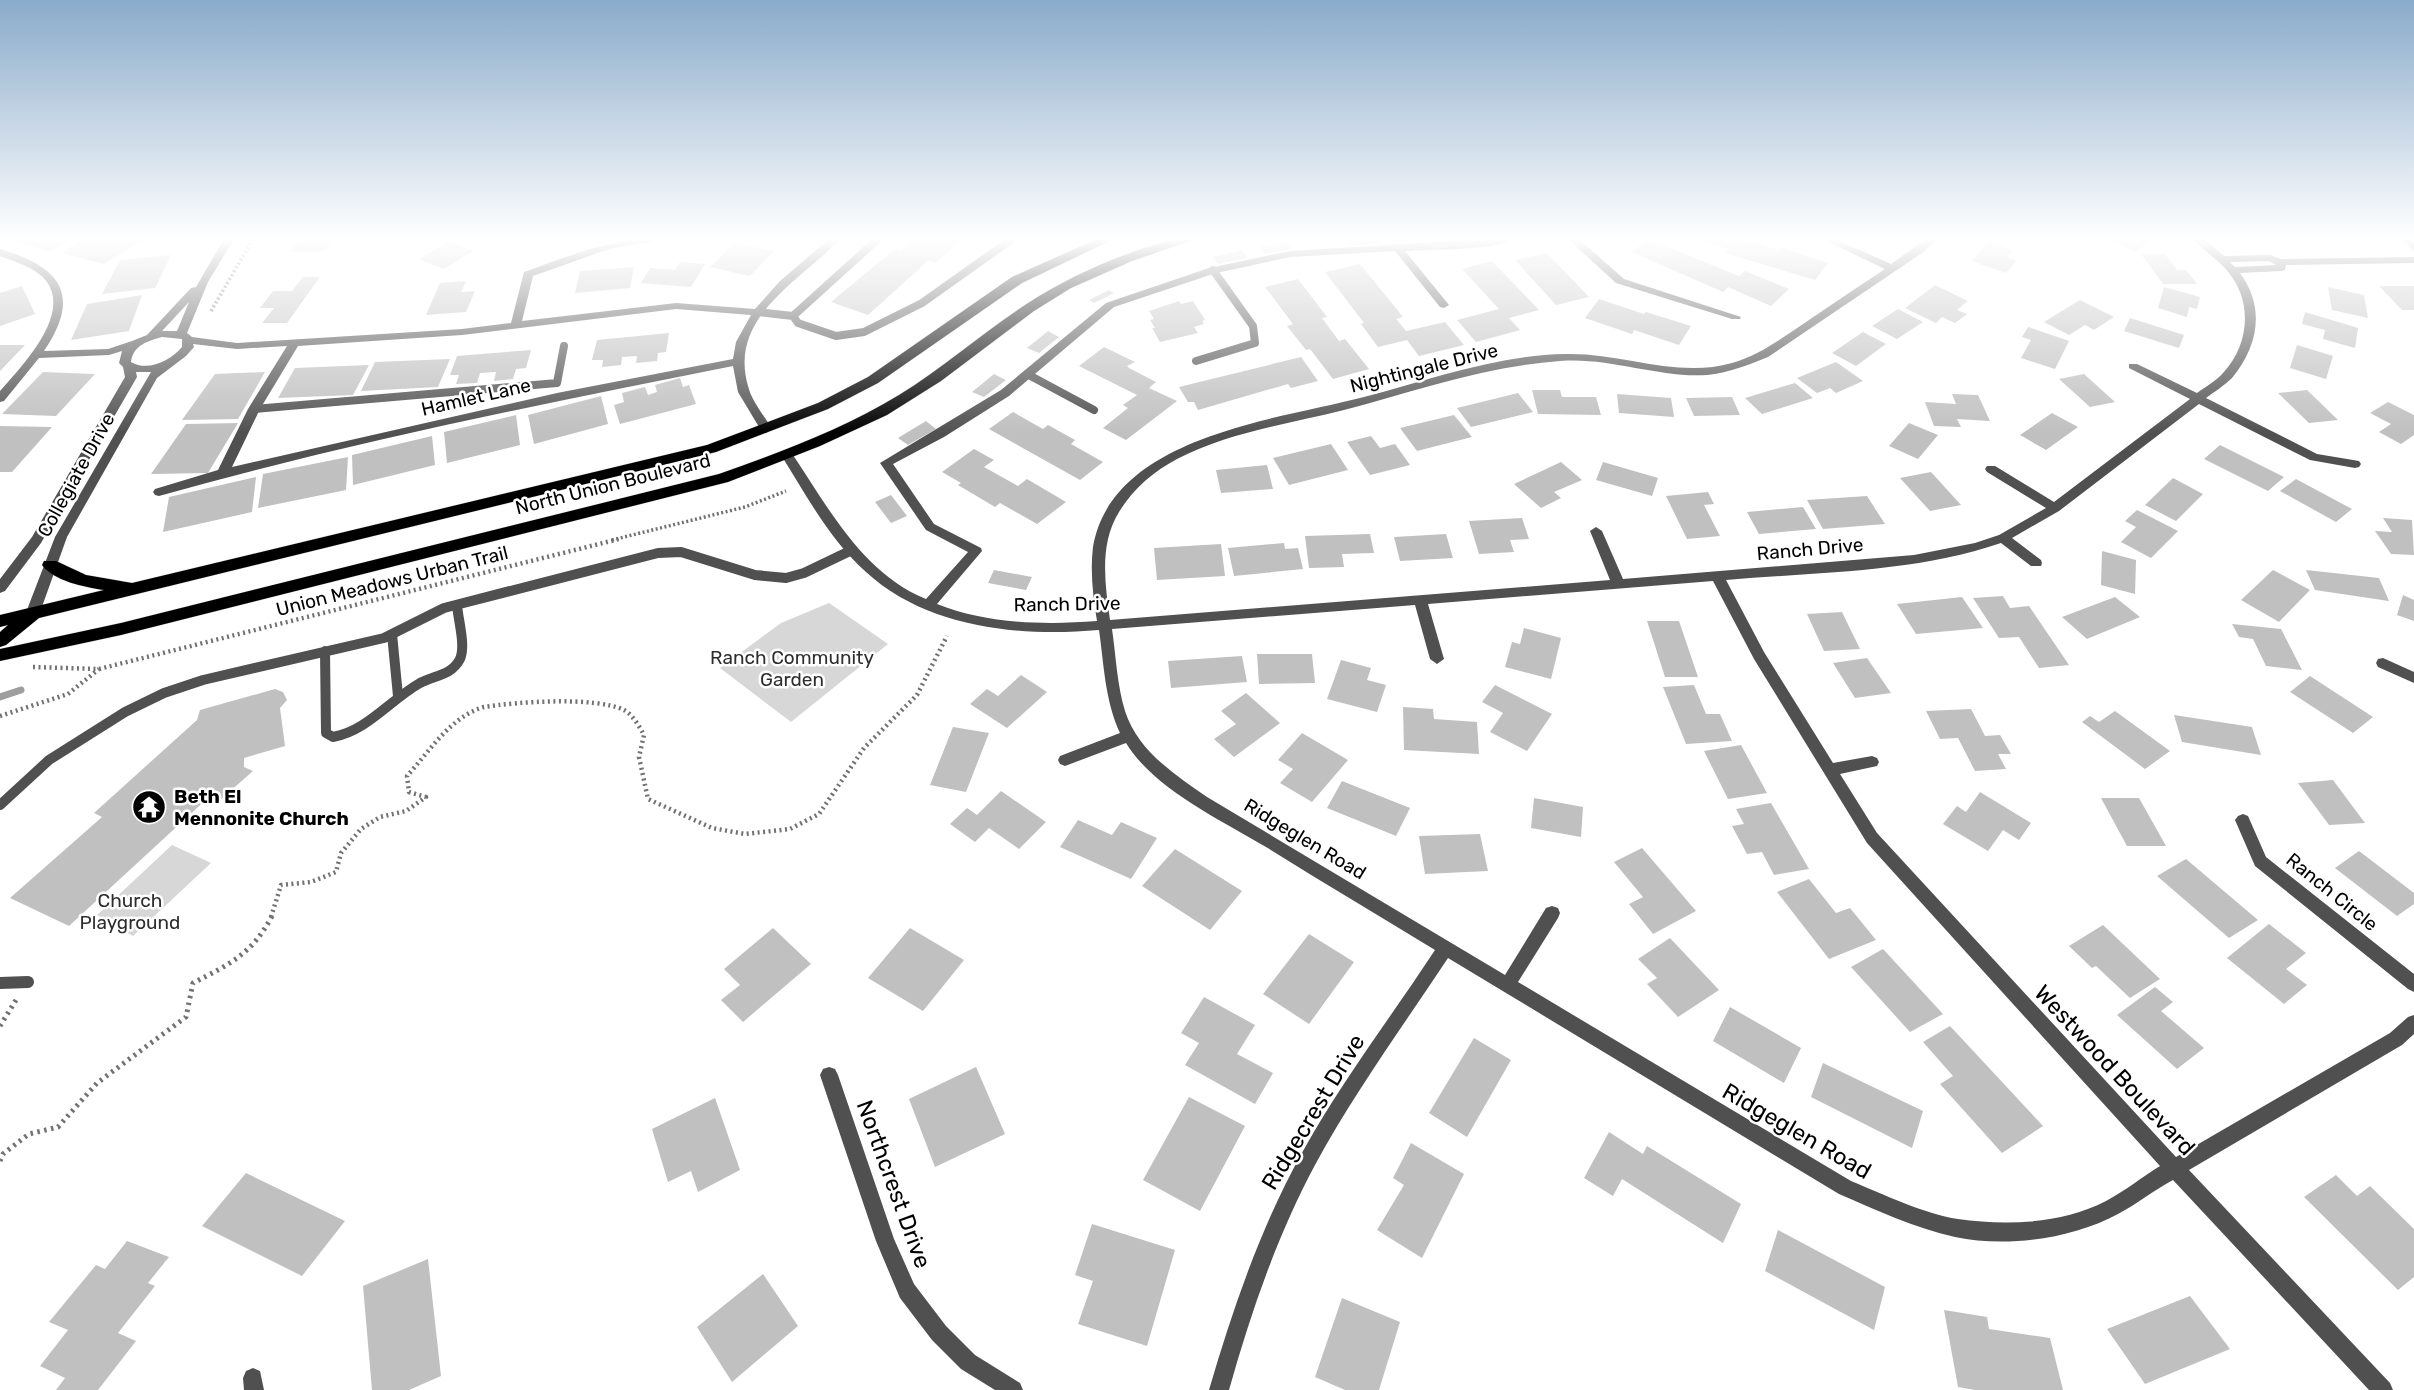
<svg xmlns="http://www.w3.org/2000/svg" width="2414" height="1390" viewBox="0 0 2414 1390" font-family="Rubik,sans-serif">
  <rect width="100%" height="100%" fill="#fff"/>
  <path fill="#d7d7d7" d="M829,603L888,644L791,722L720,668L781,623Z
    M172,845L211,863L133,936L97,915Z"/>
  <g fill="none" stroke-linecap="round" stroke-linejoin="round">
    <path stroke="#9e9e9e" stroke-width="7" d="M0,697L21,690"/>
  </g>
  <path fill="#c0c0c0" d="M10,239H72L51,252Z
    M84,239H138L143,240L104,264L62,253Z
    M299,239H332L325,251L291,252Z
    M914,239H962L935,263L929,260L868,315L831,302L895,249L901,251Z
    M1350,239H1381L1382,244L1351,245Z
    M1648,239L1739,276L1745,271L1789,289L1771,306L1728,287L1723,292L1632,252Z
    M1744,239L1778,250L1780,247L1828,263L1815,280L1725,253L1729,249L1699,240Z
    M2105,239H2153L2135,252Z
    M449,241L473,251L444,269L419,259Z
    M1988,241L2013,250L2007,257L2016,261L2006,273L1972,261Z
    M1288,242L1293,249L1264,254L1260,247Z
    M735,243L774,251L750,276L710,267Z
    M1242,250L1247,258L1218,264L1213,257Z
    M1547,253L1589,297L1556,305L1515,260Z
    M2141,254H2165L2177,270H2186L2197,284H2163Z
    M171,255L155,288L102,294L120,260Z
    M1492,261L1539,310L1509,318L1520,330L1476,342L1457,320L1499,309L1462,269Z
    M680,262L705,264L691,287L641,283L650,268L675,270Z
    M1360,264L1403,317L1396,319L1406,331L1445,322L1464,345L1419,356L1407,340L1378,347L1361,324L1364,323L1325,272Z
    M634,267L630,288L575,293L580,271Z
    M303,277H320L287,323H262L274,308H260L273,291H292Z
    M1298,279L1327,317L1322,318L1339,341L1345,339L1369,369L1333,379L1310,349L1306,350L1287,326L1293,324L1265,287Z
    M466,281L461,292L475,291L466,312L426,315L440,283Z
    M1935,285L1968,301L1957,310L1967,314L1955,323L1942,317L1936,323L1905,308Z
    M22,286L35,314L0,326V293Z
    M2379,286H2414V310H2402Z
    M2164,287L2200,297L2197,309L2189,307L2187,317L2158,308Z
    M2328,287L2364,295L2368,318L2332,310Z
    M1109,290L1114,293L1094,303L1089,300Z
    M142,295L129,331L71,340L87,304Z
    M1599,299L1644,314L1646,312L1691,326L1679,345L1634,330L1632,334L1585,318Z
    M2080,300L2114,317L2094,330L2085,325L2069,335L2044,322Z
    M1179,301L1181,304L1193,301L1205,320L1202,321L1204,324L1194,327L1198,333L1160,342L1152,328H1155L1150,320L1154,319L1149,311Z
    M1898,309L1923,322L1897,339L1872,326Z
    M2305,312L2358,328L2355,348L2323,339L2325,330L2302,324Z
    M2130,318L2184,335L2179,348L2124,331Z
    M2028,327L2069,341L2055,369L2021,358L2031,340L2022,337Z
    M1048,331L1059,337L1039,353L1027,348Z
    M1863,332L1886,344L1856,366L1832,353Z
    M669,333L666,352L658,353L657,361L636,363L637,356L622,357L621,365L602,367L603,360H592L597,340Z
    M0,345H25L0,371Z
    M2297,345L2333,356L2326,379L2290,368Z
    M1104,347L1135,362L1127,366L1129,368L1156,382L1149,388L1177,401L1126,440L1103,428L1128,408L1123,405L1137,395L1079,366Z
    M531,350L526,368L516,369L513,379L494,381L496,372L480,373L477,383L456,384L459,375H450L457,356Z
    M1301,357L1318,381L1291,388L1288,384L1198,410L1194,402H1188L1179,387Z
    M450,359L438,387L361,391L375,362Z
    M1836,362L1863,381L1836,393L1830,388L1817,393L1797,378Z
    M369,365L353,395L278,398L295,368Z
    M43,372L95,374L56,416L2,414Z
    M265,372L238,419L182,420L215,374Z
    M994,374L1006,380L984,397L972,392Z
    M2084,374L2115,402L2090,407L2059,379Z
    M680,378L683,387L689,385L696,404L620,424L614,405L624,402L622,393L645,387L648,395L657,392L655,385Z
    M1795,383L1813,398L1762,414L1745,398Z
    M1532,390H1560L1562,397H1596L1601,415L1538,414Z
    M2307,390L2338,420L2309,423L2278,393Z
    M1518,393L1533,412L1471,427L1457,408Z
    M1617,394L1671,398L1674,417L1619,413Z
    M1952,394L1978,395L1990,421L1957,419L1961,427L1934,426L1925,402L1956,404Z
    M601,396L608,424L534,444L528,415Z
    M1732,397L1740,415L1694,416L1686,398Z
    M2388,402L2414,415V435L2401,444L2379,432L2391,424L2370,413Z
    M1013,412L1043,429L1048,425L1075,440L1071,444L1103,462L1080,480L989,429Z
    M2052,413L2078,427L2046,450L2020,435Z
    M516,415L520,445L447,463L444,432Z
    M1454,415L1472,437L1417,451L1400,428Z
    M926,421L936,429L908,445L898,438Z
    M238,423L208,473L151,474L186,424Z
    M1909,423L1938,435L1918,459L1889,446Z
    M0,426L52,427L12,472H0Z
    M432,436L435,465L353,485L352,455Z
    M1371,436L1380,448L1395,444L1410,465L1370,475L1347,442Z
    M1331,444L1348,470L1289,485L1273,458Z
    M2220,445L2284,477L2268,491L2204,459Z
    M974,449L994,460L984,467L1018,486L1027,479L1066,502L1037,524L1000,503L995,507L958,485L961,483L942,472Z
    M348,457L346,490L258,508L263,474Z
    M1561,462L1582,480L1554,492L1561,498L1541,508L1514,484Z
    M1603,462L1658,478L1652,496L1596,480Z
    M1267,465L1273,489L1221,493L1216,470Z
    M1931,472L1961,505L1930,511L1900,478Z
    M256,477L252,512L163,532L169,497Z
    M2173,478L2203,494L2176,521L2145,505Z
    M2296,479L2352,509L2336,522L2280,491Z
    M1708,492L1714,504L1704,505L1720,536L1687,539L1666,496Z
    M891,495L907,516L891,523L875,502Z
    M1867,496L1885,524L1823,529L1807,500Z
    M1803,507L1816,529L1759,534L1747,512Z
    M2137,510L2178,531L2151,558L2121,542L2136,527L2125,521Z
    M1522,518L1529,539L1510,540L1514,552L1479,554L1469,521Z
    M2383,518L2412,520L2414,555L2391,554L2375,531L2392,532Z
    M1370,534L1374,553L1342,554L1344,567L1309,568L1305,536Z
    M1446,534L1453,558L1400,561L1394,537Z
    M1284,543L1285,549L1298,548L1303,569L1234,576L1228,548Z
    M1221,544L1225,576L1157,580L1154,548Z
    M2102,551L2136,560L2135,594L2101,585Z
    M994,570L1032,577L1026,590L988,583Z
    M2273,570L2310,590L2279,622L2241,600Z
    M2306,570L2379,578L2389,601L2315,590Z
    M2403,595L2414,600V621L2397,615Z
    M2003,596L2010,608L2029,606L2069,665L2039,668L2019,637L1999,638L1973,598Z
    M1962,597L1983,628L1916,634L1897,604Z
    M2115,597L2140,617L2087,639L2062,617Z
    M1842,612L1860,649L1824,651L1807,614Z
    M1647,621H1679L1698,677H1665Z
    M2232,624L2281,629L2302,670L2266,666L2253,639L2239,637Z
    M1524,628L1561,638L1551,679L1505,667L1512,642L1520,644Z
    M1257,654H1312L1315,683L1259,684Z
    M1242,656L1247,682L1171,688L1168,661Z
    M1867,658L1891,693L1855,698L1833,663Z
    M1341,660L1371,668L1367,680L1386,685L1377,712L1327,699Z
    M1021,675L1047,692L1007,728L970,704L987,689L998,696Z
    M2310,676L2373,717L2353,733L2290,692Z
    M1495,685L1552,714L1527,751L1490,732L1503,713L1482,702Z
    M1694,685L1706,714H1720L1732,741L1686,744L1663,687Z
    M275,689L283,692L287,700L280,708L285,746L244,758V767L253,771L219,801L210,796L69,926L10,898L102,817L94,813L197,720L200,710Z
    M1246,693L1280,723L1234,757L1214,739L1236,724L1221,711Z
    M1403,707L1433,709L1434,719L1477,722L1479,754L1404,750Z
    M1971,709L1985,736L2000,735L2011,754H1998L2006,769L1975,771L1958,738L1940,739L1926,711Z
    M2115,711L2170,751L2145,769L2082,722L2090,716L2099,722Z
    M2174,715L2252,727L2261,755L2182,742Z
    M953,727L989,733L966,792L930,785Z
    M1302,733L1348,760L1312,802L1280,783L1293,769L1278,760Z
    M1741,745L1767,793L1728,799L1704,751Z
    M2333,780L2365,823L2329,825L2298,783Z
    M1342,781L1410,808L1396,836L1327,808Z
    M1001,791L1046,822L1019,849L989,828L975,842L950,824L967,808L977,815Z
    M1980,792L2031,823L2019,840L2003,830L1988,851L1943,824L1957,806L1966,812Z
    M1534,798L1583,807L1581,837L1531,828Z
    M2101,798H2139L2166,846H2127Z
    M1771,803L1809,869L1774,875L1762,852L1747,854L1732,826L1744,824L1736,809Z
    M1078,820L1112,835L1121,822L1157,838L1131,879L1060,847Z
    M1480,834L1488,871L1425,874L1419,836Z
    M1642,848L1696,911L1653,934L1629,904L1643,897L1614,862Z
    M1175,849L1242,891L1210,930L1142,886Z
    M2359,851L2414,893V904L2397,916L2335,868Z
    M2186,859L2258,920L2229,938L2157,876Z
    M1809,879L1836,913L1850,908L1876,940L1829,959L1777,892Z
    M2269,924L2306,953L2286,969L2307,985L2284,1004L2227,958Z
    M2103,925L2160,979L2130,998L2096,966L2092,968L2069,946Z
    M773,928L811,964L743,1022L721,1000L740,985L724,969Z
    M910,928L964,960L923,1011L868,978Z
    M1309,934L1354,962L1309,1024L1263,994Z
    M1670,938L1719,990L1678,1017L1647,984L1657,978L1638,959Z
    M1883,949L1943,1014L1910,1032L1851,967Z
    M2155,987L2173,1002L2161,1011L2204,1048L2177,1069L2117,1015Z
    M1204,997L1255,1025L1237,1054L1273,1073L1255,1104L1185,1065L1199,1043L1181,1033Z
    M1730,1007L1801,1048L1784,1083L1713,1041Z
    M1950,1026L2043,1126L2002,1153L1940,1084L1953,1076L1923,1042Z
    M1474,1038L1511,1060L1467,1137L1429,1113Z
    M1823,1063L1923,1111L1912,1148L1811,1097Z
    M976,1067L1005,1134L935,1167L909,1099Z
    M1189,1097L1245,1126L1200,1211L1143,1180Z
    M715,1098L740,1170L698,1192L691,1171L668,1182L652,1129Z
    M1609,1132L1643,1154L1647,1146L1741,1204L1723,1243L1622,1179L1613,1196L1584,1178Z
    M1411,1143L1464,1174L1422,1258L1377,1230L1404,1185L1393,1178Z
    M246,1173L345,1221L302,1276L202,1226Z
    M2336,1175L2357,1196L2370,1186L2414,1229V1277L2398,1290L2304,1197Z
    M1092,1224L1175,1250L1147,1346L1078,1324L1093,1281L1075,1275Z
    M1778,1230L1885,1287L1874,1330L1765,1271Z
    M127,1241L169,1257L148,1283L155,1286L118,1333L136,1341L98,1390H56L65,1378L40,1366L68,1330L49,1322L96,1265L105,1269Z
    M428,1259L441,1376L409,1390H372L363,1286Z
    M763,1274L798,1326L732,1382L697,1327Z
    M2190,1296L2230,1349L2145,1384L2107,1329Z
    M1342,1298L1400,1322L1379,1390H1345L1315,1377Z
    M1944,1310L1987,1317L1989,1329L2050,1338L2063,1390H1975L1958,1387Z"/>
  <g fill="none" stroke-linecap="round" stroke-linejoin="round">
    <g stroke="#dbdbdb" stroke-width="1">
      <path id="primary" d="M1097,239H1114L1022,283L878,383L828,409L716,452L39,618L6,645L0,647V632L8,625L0,627V615L104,590C84,587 54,581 42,565L44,561H56L86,575L132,583L707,445L818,403L868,377L1012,277Z
        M1175,239H1196L1132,261L1071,288L1034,311L941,381L887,415L820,446L728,482L121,635L0,661V649L121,623L719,474C781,452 843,429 899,395C943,368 982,333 1025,305C1071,275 1122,253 1175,239Z"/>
    </g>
    <path stroke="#727272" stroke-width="3.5" stroke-dasharray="2 2.5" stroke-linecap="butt" d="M211,311L253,239
      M612,540L745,507L786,491"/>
    <path stroke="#727272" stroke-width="4.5" stroke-dasharray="2 3.5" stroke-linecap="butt" d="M33,667L99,669L619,539
      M0,716L68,694L99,669
      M271,917L281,885L311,882L336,872L341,853L361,829L380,817L406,811L426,797L409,792L407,776C429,752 451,716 484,707C517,702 594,696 624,710C633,715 639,726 644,735L639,757L648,799L712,828L745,834L790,829L819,814L864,748L917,695L947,636"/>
    <path stroke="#727272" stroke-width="5" stroke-dasharray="2.5 4.5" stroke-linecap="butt" d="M0,1026L16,1000
      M0,1161L3,1154L29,1134L58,1127L97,1083L186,1017L193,983C230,964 252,954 272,916"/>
    <path stroke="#505050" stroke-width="8" d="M758,312L793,316L798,323L836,336L864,332L922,303L1012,239
      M793,316L878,239
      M1196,361L1255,343L1253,326L1213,270
      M1027,374L1094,410
      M254,409L557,383L564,346"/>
    <path stroke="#505050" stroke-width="10" d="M392,634L398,696
      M325,651L326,733L333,737C367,731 390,700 420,683C435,675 451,676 460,659C466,646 458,619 457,605
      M0,805L49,760L125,712L164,693L203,680L384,638L444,608L658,553L681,552L755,575L786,578L804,573L852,550"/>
    <path stroke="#505050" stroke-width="12" d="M0,983L28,982"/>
    <path fill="#505050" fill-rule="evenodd" d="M224,239H234L208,282L187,333L192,337L237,343L462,329L511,323L524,272C567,257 608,239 654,239L649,242L609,249L533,276L522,321L676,303L755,309L779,282L829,239H840C800,282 728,316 748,386C752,402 764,415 772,429L766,433L762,432L738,392L733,366C541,404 347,443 159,496L155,495L153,492L155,489L218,470L248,409L287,346L237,349L193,344L194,347L186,356L157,378L67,537L39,615L32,620L27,618L25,615L55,537L151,372H136L137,377L41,543L5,591L0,593V579L32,537L125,377L123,367L119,363L122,351L109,355L39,358L4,401L0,402V391C21,367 71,316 47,282C37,268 16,262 0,256V249C61,267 82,295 44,351L108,349L132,341L147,335L191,288L196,287ZM189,302L177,331H162ZM676,309L751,315L736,342L733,359L557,393L232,467L260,409L298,346L462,335ZM162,337L182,339V347C170,361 148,372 131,362C133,345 148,341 162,337Z
      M1487,239H1513C1494,251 1430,249 1405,251L1449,305L1444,308L1440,307L1395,251L1290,257L1216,273L1114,307L1009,396L944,437L893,464L934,524L981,548L982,551L937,604C986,624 1046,625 1097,621C1093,597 1090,571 1093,547C1112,436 1276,420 1364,397C1429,380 1497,355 1565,354C1621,352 1677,379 1732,363C1760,355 1782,338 1806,322C1832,304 1858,287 1885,269L1822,239H1835L1891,264L1926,239H1937L1925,251L1768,357C1748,365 1728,373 1707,375C1658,378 1610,357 1560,361C1487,366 1415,391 1344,410C1288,424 1229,432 1177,459C1154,471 1133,489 1119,512C1099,544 1105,584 1110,620L1610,580L1590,531L1596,527L1602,531L1623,579L1914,555L1975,543L1999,535L2046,508L1987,472L1985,469L1987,466H1995L2054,502L2190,399L2129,368V364H2137L2197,393C2205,387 2216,381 2223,373C2249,345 2253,303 2229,273C2219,260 2204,251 2193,239H2204L2224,256L2270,255L2281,259L2414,257V263L2286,265L2285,270L2281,271L2240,273C2265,307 2259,345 2232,378C2225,385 2214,392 2206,398L2317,454L2359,461L2361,464L2359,467L2355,468L2310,460L2199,404L2059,511L2012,538L2041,560L2042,563L2041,566H2031L2001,543C1913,573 1817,572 1726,580L1764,652L1833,763L1872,756L1877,758L1879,762L1877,766L1840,774L1877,833L2176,1157L2390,1033L2408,1017L2414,1015V1034L2402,1045L2189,1170L2390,1383L2393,1390H2369L2173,1180C2154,1190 2137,1204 2118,1214C2072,1239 2006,1248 1955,1237C1915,1228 1876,1210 1839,1194L1448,958C1403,1026 1354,1093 1315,1165C1277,1236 1251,1312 1229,1390H1209C1233,1308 1261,1226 1303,1151C1342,1081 1391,1017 1435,950C1379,916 1322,882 1266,847C1221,820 1154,789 1126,743L1065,766L1060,764L1058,760L1060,756L1120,733C1105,701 1104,665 1099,630C1019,637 927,628 866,572C830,540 806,495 781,455L787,451L791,452C828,507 862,573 926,599L968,552L926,530L880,463L1001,390L1106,303L1209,268L1290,251ZM2269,261L2276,265L2235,267L2230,262ZM1713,581L1754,659L1867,843L2160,1166C2142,1177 2125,1191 2106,1201C2061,1224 2006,1226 1958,1219C1924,1214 1883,1194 1851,1181L1518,982L1558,918L1560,913L1558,908L1552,906L1546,908L1505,975L1207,797C1174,774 1138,751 1125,711C1117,685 1116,656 1112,629L1415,605L1430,659L1437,664L1444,659L1428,604Z
      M1568,239H1579L1624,279L1741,317L1740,319H1732L1616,283Z
      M2399,239H2410L2414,243V251Z
      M2383,658L2414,672V683L2378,667L2376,663L2378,659Z
      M2243,814L2248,816L2266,857L2414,974V992L2408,989L2255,866L2235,820L2238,816Z
      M829,1067L835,1069L838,1075L894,1239L914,1284L946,1326L975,1355L1020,1383L1023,1390H995L961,1369L932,1340L900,1298L876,1241L820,1075L823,1069Z
      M253,1368L260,1371L264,1390H244L243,1378L246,1371Z"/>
    <use href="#primary" fill="#000" fill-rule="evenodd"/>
  </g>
  <linearGradient id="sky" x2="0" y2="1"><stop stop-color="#8aabca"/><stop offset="0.55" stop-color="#fff"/><stop offset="1" stop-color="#fff" stop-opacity="0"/></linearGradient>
  <rect width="2414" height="434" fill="url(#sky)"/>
  <defs>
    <g id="temple-disc" transform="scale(1.75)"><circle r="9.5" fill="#000" stroke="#fff"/><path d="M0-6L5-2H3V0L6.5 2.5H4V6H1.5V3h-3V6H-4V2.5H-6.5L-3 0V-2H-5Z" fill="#fff"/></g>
  </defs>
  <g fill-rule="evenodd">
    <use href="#temple-disc" x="149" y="807"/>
  </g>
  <g text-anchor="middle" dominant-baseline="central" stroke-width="5" stroke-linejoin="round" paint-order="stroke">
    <g font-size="19" fill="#000" stroke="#fff">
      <text transform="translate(1424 368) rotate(-14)">Nightingale Drive</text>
      <text transform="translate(476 397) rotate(-13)">Hamlet Lane</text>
      <text transform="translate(76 475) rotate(-61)">Collegiate Drive</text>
      <text transform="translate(613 484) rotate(-14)">North Union Boulevard</text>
      <text transform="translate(1810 549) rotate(-5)">Ranch Drive</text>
      <text transform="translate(392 581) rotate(-14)">Union Meadows Urban Trail</text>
      <text transform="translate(1067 604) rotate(-1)">Ranch Drive</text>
      <text transform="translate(1305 839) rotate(31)">Ridgeglen Road</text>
      <text transform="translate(2332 892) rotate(39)">Ranch Circle</text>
    </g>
    <g font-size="19" fill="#2e2e2e" stroke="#fff">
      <text x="792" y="657">Ranch Community<tspan x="792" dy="22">Garden</tspan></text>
      <text x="130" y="900">Church<tspan x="130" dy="22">Playground</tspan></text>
    </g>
    <g font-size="19" font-weight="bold" fill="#000" stroke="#fff" text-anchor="start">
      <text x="174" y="796">Beth El<tspan x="174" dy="22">Mennonite Church</tspan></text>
    </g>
    <g font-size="23" fill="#000" stroke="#fff">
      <text transform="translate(2115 1070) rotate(47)">Westwood Boulevard</text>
      <text transform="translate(1313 1112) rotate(-59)">Ridgecrest Drive</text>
      <text transform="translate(1797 1131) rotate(30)">Ridgeglen Road</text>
      <text transform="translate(894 1184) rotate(70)">Northcrest Drive</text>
    </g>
  </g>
</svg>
